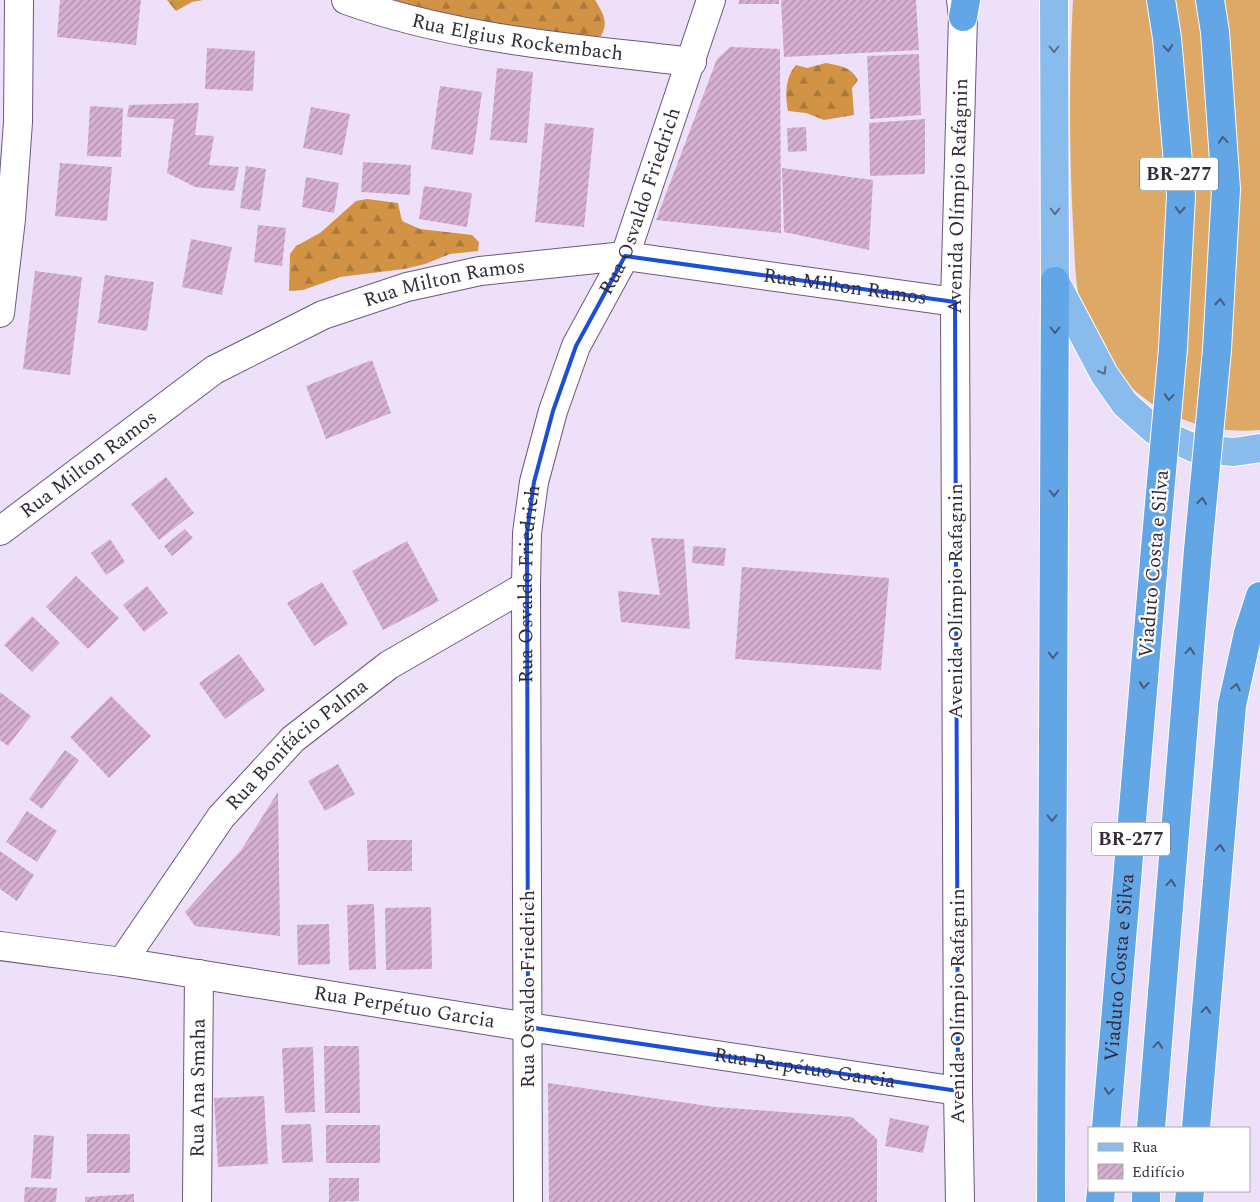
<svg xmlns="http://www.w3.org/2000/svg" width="1260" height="1202" viewBox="0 0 1260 1202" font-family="Spectral,serif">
  <defs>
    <pattern id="forest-firs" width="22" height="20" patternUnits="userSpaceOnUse" patternTransform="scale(1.25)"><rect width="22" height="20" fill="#d29344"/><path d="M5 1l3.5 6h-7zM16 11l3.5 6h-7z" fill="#ab783a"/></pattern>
    <pattern id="building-hatch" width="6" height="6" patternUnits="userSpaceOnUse" patternTransform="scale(1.25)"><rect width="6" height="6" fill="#d6b0d1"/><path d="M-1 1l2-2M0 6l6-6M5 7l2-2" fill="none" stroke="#ae8fab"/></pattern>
  </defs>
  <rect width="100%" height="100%" fill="#eee0f9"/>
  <path fill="#dea867" d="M1073,0H1260V430C1211,435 1156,416 1123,379C1114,369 1108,354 1101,343C1095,333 1086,321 1082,310C1074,282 1075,253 1073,224C1069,149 1069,74 1073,0Z"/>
  <path fill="url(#forest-firs)" d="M167,0H203L192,2L176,11Z
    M393,0H595C603,13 609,22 601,36L567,37L416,9Z
    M826,63C840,66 850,66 858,80L852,88L854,115L824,120L806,113L788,111C785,96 785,77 796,65L807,68Z
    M367,199L398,203L402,221L420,229L472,235L479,242L478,251L450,254L425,264L404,269L340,277L303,290L289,291L290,254L296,246L320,233L356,201Z"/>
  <path fill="url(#building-hatch)" d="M60,0H141L136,45L57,37Z
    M739,0H779V4H739Z
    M781,0H916L919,50L784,57Z
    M730,47L780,49L781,233L656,220L717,59Z
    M207,48L255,51L253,91L205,89Z
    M919,54L921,115L870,119L867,56Z
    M497,68L533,72L527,143L490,140Z
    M440,86L482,92L473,155L431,149Z
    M199,103L195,135L214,136L209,165L239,167L234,191L195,187L167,173L174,119L127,117L129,105Z
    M90,106L123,108L121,157L87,156Z
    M311,107L350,114L342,155L303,148Z
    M925,119V174L870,176L869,123Z
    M545,123L594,128L584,227L535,222Z
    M806,127L807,151L788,152L787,128Z
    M363,162L411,165L410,195L361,192Z
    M60,163L112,167L107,221L55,216Z
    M246,166L266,169L260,211L240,208Z
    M782,168L873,180L869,250L784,232Z
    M306,177L339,183L334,213L302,207Z
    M424,186L472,193L467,227L419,219Z
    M258,225L286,228L282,266L254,262Z
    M191,239L232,247L222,295L182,287Z
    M35,271L82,277L70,375L23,369Z
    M105,275L154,282L147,331L98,323Z
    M372,360L391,413L326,439L306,386Z
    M166,477L194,513L159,540L131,504Z
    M185,529L193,538L172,556L164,546Z
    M651,538L684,539L690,629L621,622L618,591L660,595Z
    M110,539L125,562L106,575L91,553Z
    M407,541L439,601L383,630L352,571Z
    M693,546L726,548L724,566L692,563Z
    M742,567L889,578L881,670L735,659Z
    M76,576L119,618L88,649L46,607Z
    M322,582L348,624L314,646L287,603Z
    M147,586L168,613L144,632L123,605Z
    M32,616L60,643L32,672L4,645Z
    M239,654L265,690L225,719L199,683Z
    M0,692L31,716L8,746L0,740Z
    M111,696L151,736L109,778L70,737Z
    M65,750L79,760L42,809L29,799Z
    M338,764L355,794L325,811L308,781Z
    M278,792L280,936L195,926L185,912L242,849Z
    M27,811L57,831L37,862L6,842Z
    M367,840H412V871H368Z
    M0,851L34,875L17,901L0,889Z
    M374,904L376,969L349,970L347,905Z
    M431,907L432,969L386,970L385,908Z
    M329,924L330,964L298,965L297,925Z
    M324,1046H359L360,1113H325Z
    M313,1047L315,1112L285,1113L282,1048Z
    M548,1083L715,1107L852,1117L877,1139V1202H549Z
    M264,1096L268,1164L218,1167L214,1098Z
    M890,1118L929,1126L923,1153L885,1146Z
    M311,1124L313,1162L282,1163L281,1125Z
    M326,1125H380V1163H326Z
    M87,1134H130V1173H87Z
    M34,1135L54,1136L51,1179L31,1178Z
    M329,1178H359V1201L329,1202Z
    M25,1187L57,1188L56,1202H24Z
    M134,1194V1202H85V1197Z"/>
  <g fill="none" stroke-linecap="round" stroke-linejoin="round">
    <g stroke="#6c587c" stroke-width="30">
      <g id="minor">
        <path id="s1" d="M346,0C457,40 576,48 692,62"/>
        <path d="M0,313L11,219L18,122L19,0"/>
        <path id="s2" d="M0,531L214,370L323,315L407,287L480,271L625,256L955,302"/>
        <path id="s3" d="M0,946L122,962L528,1027L958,1091"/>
        <path id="s4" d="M122,962L221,817L293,739L389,665L526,586"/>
        <path id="s5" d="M197,1202L199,974"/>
        <path id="s6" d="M528,1202L526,586L527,533L534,482L553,411L576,346L625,256L711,0"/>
      </g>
    </g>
    <g stroke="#6c587c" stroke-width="30">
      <g id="tertiary">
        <path id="s7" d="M960,1202L958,1091L955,302L963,17L961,0"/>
      </g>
    </g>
    <g stroke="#fff" stroke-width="30">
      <path id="primary" d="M1054,0L1055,281L1104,374L1125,404L1154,430L1196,449L1234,452L1260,448"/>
    </g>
    <g stroke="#fff" stroke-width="30">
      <g id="trunk">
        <path d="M1161,0L1167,38L1181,196L1173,348"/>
        <path d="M1210,0L1215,32L1226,189L1217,350"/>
        <path d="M963,17L966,0"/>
        <path id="s8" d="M1106,1128L1155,549"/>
        <path d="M1151,1128L1198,550"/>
        <path d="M1196,1128L1232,705L1248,633L1260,596"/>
        <path d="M1051,1202L1055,281"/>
        <path d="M1100,1202L1101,1191"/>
        <path d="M1146,1202V1191"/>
        <path d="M1189,1202L1190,1191"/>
      </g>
    </g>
    <use href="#minor" stroke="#fff" stroke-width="28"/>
    <use href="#tertiary" stroke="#fff" stroke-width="28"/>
    <use href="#primary" stroke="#89bcec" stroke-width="28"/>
    <use href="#trunk" stroke="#62a6e6" stroke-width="28"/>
    <g stroke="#fff" stroke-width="30" stroke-linecap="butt">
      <path id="trunk-bridge" d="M1155,549L1173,348
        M1198,550L1217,350"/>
    </g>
    <use href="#trunk-bridge" stroke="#62a6e6" stroke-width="28"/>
  </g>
  <defs><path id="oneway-chevron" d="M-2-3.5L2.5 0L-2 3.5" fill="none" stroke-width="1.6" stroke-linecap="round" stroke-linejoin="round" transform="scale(1.25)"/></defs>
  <g stroke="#465c7f">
    <use href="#oneway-chevron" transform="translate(1168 48) rotate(85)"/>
    <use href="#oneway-chevron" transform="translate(1223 140) rotate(-94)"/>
    <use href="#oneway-chevron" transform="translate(1180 210) rotate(93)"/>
    <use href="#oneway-chevron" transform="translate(1220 302) rotate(-87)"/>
    <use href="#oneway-chevron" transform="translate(1055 330) rotate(90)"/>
    <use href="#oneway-chevron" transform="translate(1169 397) rotate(95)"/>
    <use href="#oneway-chevron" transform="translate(1054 493) rotate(90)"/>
    <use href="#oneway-chevron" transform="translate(1202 501) rotate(-84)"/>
    <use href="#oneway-chevron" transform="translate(1190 651) rotate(-85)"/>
    <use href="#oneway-chevron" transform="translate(1053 655) rotate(90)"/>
    <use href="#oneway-chevron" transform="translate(1144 685) rotate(95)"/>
    <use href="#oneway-chevron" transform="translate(1236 687) rotate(-77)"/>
    <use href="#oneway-chevron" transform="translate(1052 818) rotate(90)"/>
    <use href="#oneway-chevron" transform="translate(1220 848) rotate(-85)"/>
    <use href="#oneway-chevron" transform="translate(1171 883) rotate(-85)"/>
    <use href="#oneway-chevron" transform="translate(1206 1010) rotate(-85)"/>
    <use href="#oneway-chevron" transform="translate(1158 1045) rotate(-85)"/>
    <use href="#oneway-chevron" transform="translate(1109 1091) rotate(95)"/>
  </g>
  <g stroke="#5a6c8a">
    <use href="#oneway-chevron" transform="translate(1054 49) rotate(90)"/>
    <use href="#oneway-chevron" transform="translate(1055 211) rotate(90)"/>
    <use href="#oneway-chevron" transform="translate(1103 371) rotate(60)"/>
  </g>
  <path fill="none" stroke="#1d4ed8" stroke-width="4" stroke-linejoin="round" d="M625,256L955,302L958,1091L528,1027L527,533L534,482L553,411L576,346Z"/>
  <g text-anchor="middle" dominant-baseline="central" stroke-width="4.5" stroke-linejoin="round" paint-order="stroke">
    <g fill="#fff" stroke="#706a75" stroke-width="1">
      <rect x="1140" y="157.5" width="78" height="33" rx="4"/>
      <rect x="1092" y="822.5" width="78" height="33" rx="4"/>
    </g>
    <g font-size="19" font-weight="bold" fill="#332a3a">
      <text x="1179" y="174">BR-277</text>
      <text x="1131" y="839">BR-277</text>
    </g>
    <g font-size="20" fill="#332a3a" stroke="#fff">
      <text stroke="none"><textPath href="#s1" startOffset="176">Rua Elgius Rockembach</textPath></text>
      <text stroke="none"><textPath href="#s7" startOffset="1006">Avenida Olímpio Rafagnin</textPath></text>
      <text stroke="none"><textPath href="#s6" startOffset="1022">Rua Osvaldo Friedrich</textPath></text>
      <text stroke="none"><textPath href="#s2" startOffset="516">Rua Milton Ramos</textPath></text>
      <text stroke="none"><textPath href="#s2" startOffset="921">Rua Milton Ramos</textPath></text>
      <text stroke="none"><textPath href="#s2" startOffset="111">Rua Milton Ramos</textPath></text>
      <text transform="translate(1154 564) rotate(-85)">Viaduto Costa e Silva</text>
      <text stroke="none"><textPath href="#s6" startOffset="618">Rua Osvaldo Friedrich</textPath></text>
      <text transform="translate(956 601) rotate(-90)">Avenida Olímpio Rafagnin</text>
      <text stroke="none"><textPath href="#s4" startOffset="281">Rua Bonifácio Palma</textPath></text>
      <text stroke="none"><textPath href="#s8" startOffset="161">Viaduto Costa e Silva</textPath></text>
      <text transform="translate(528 989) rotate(-90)">Rua Osvaldo Friedrich</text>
      <text transform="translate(958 1006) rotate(-90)">Avenida Olímpio Rafagnin</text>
      <text stroke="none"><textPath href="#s3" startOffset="409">Rua Perpétuo Garcia</textPath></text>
      <text stroke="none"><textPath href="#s3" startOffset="814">Rua Perpétuo Garcia</textPath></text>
      <text stroke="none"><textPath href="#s5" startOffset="114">Rua Ana Smaha</textPath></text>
    </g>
  </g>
  <rect x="1088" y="1127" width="162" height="65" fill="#ffffff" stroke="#adaab0"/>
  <rect x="1098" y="1143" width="25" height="8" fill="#89bcec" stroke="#adaab0"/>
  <text x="1132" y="1152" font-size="15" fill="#332a3a">Rua</text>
  <rect x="1098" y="1164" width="25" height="15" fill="url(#building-hatch)" stroke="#adaab0"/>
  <text x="1132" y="1177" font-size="15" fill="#332a3a">Edifício</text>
</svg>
